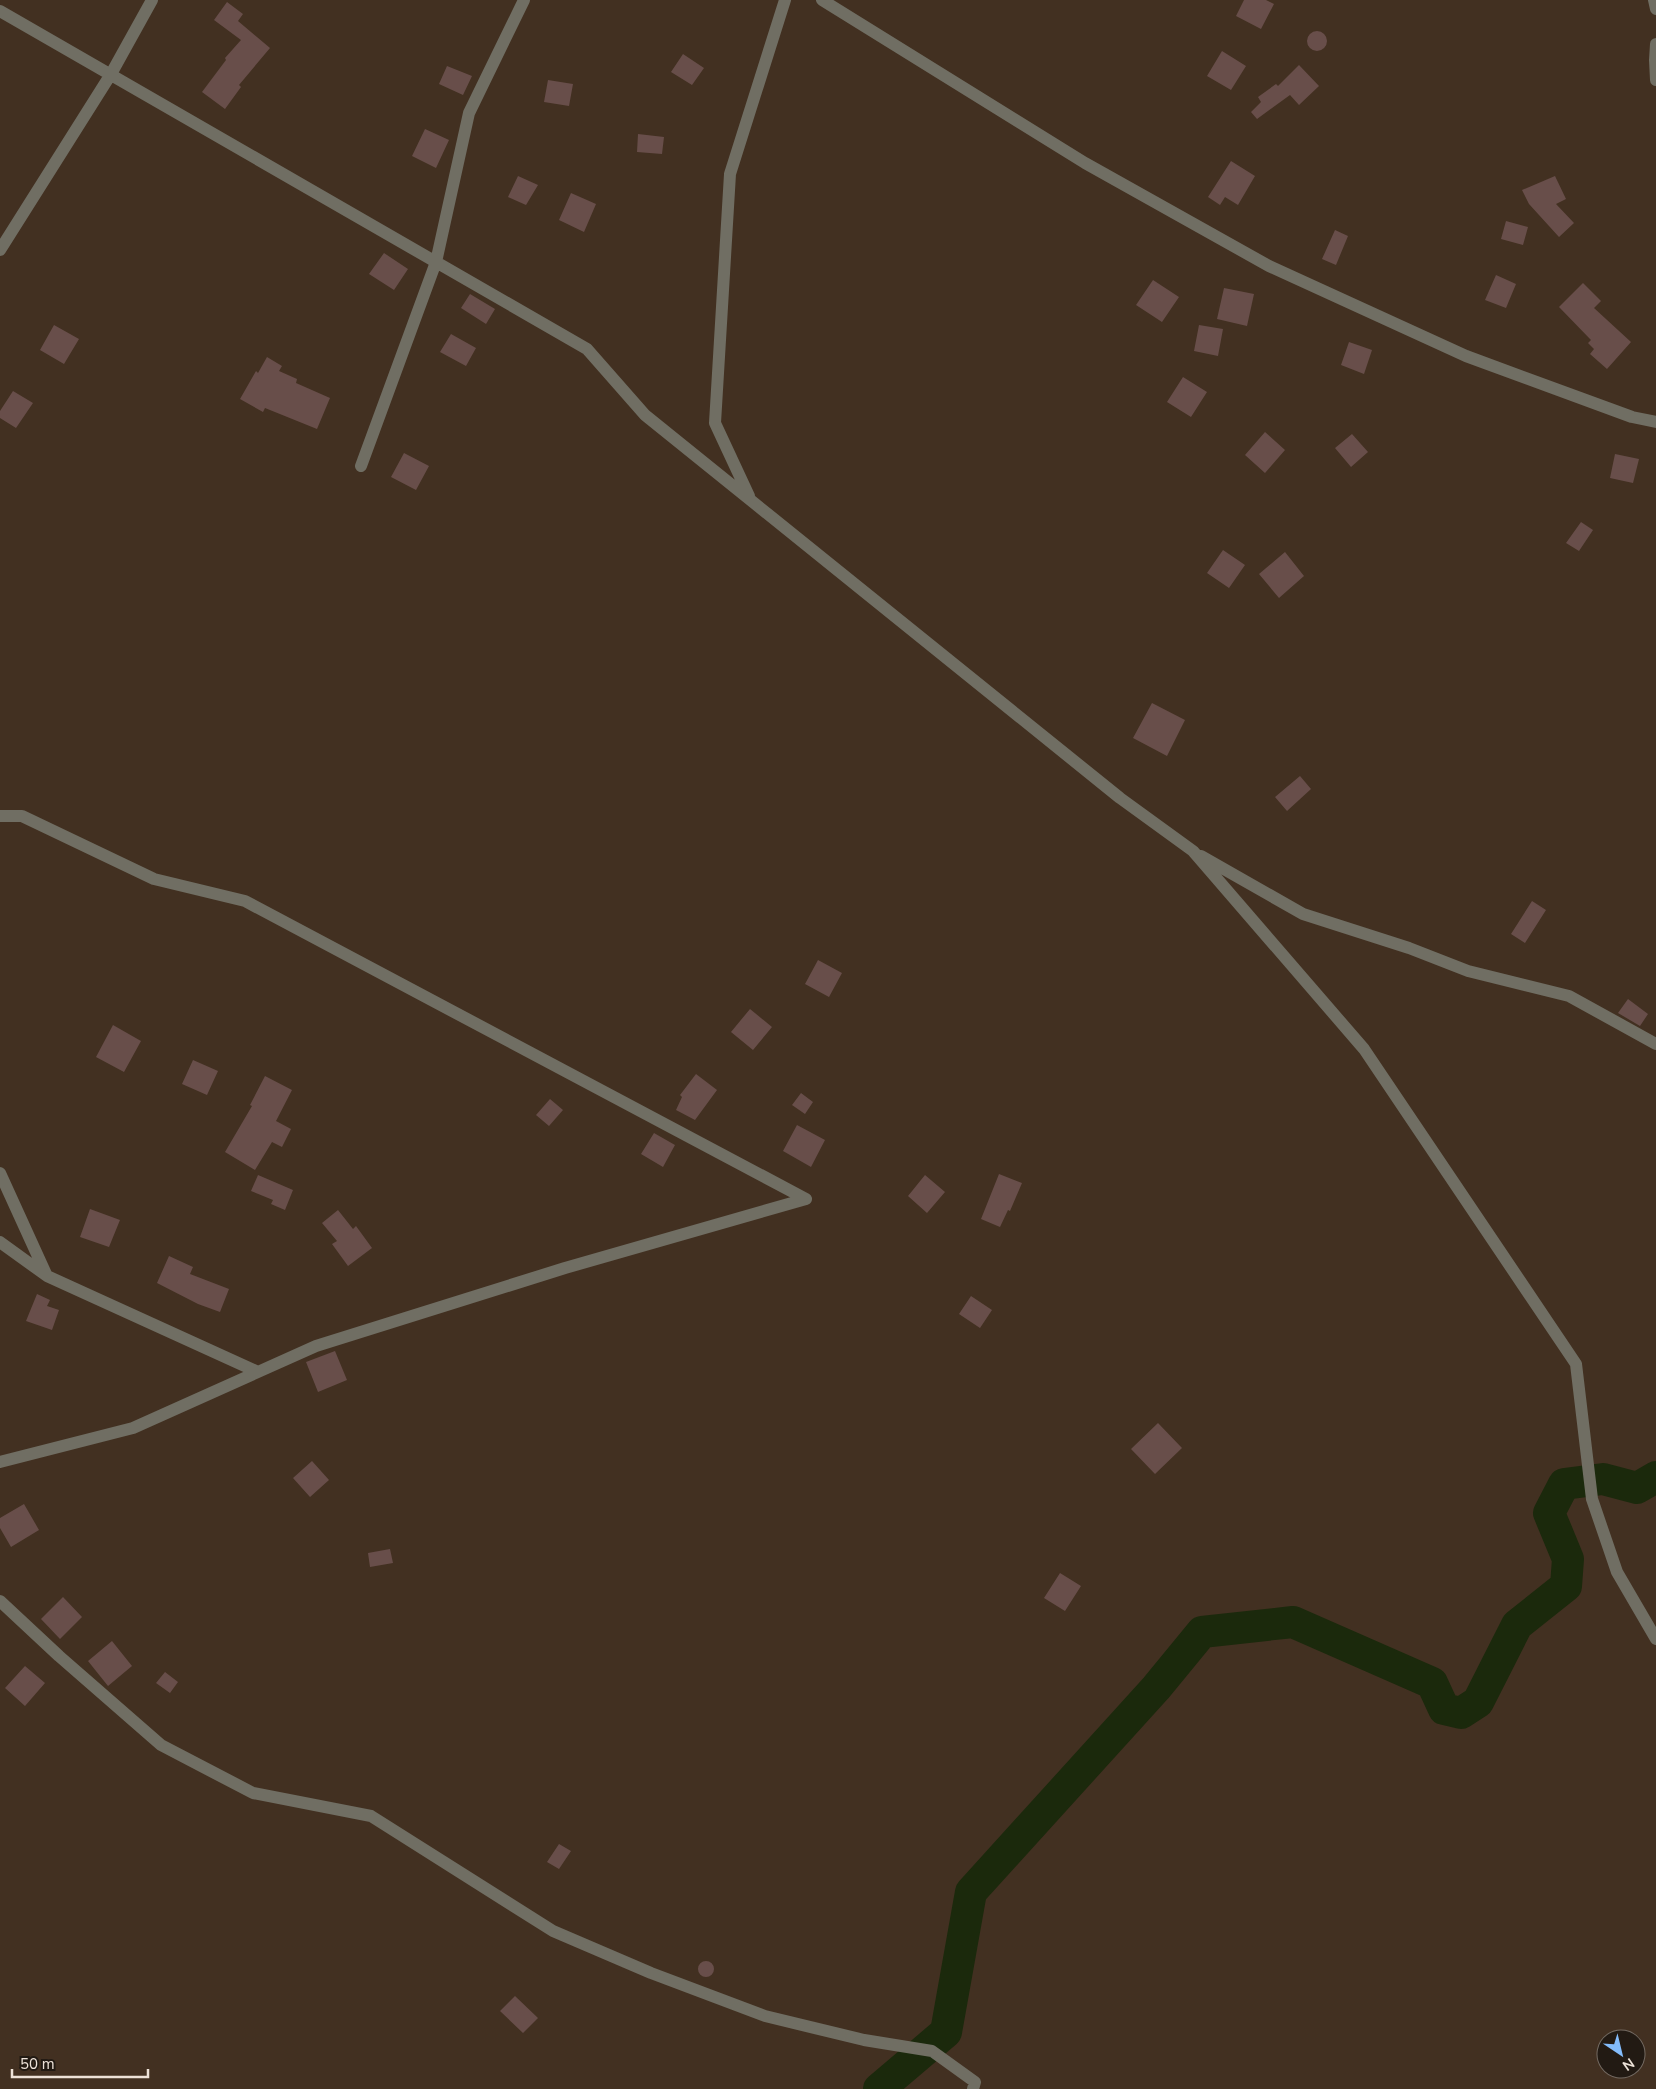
<svg xmlns="http://www.w3.org/2000/svg" width="1656" height="2089" viewBox="0 0 1656 2089" font-family="'Nunito Sans',sans-serif">
  <rect width="100%" height="100%" fill="#423021"/>
  <g fill="none" stroke-linecap="round" stroke-linejoin="round">
    <path stroke="#1b290c" stroke-width="32" d="M879,2089L946,2032L971,1892L1156,1688L1202,1632L1293,1622L1432,1683L1444,1709L1461,1713L1478,1702L1517,1625L1566,1586L1568,1559L1549,1513L1564,1484L1603,1479L1637,1488L1656,1477"/>
  </g>
  <path fill="#684e4a" d="M1244,0H1266L1274,4L1261,29L1236,16Z
    M227,2L243,14L238,21L270,48L239,85L241,87L225,109L202,92L226,60L225,58L241,40L214,20Z
    M1307 41a10 10 0 1 1 20 0a10 10 0 1 1-20 0Z
    M1222,51L1246,66L1231,90L1207,76Z
    M683,54L704,68L692,85L671,72Z
    M1299,65L1319,86L1299,105L1290,95L1257,119L1251,112L1261,102L1258,97L1276,84L1278,86Z
    M447,66L472,76L463,95L439,84Z
    M548,80L573,84L569,106L544,102Z
    M425,129L449,140L436,168L412,156Z
    M638,134L664,137L662,154L637,152Z
    M1231,161L1255,176L1238,205L1225,197L1220,205L1208,197Z
    M518,176L538,185L526,205L508,197Z
    M1555,176L1566,199L1556,204L1574,223L1559,237L1529,204L1522,190Z
    M571,193L596,204L584,232L559,220Z
    M1506,221L1528,227L1523,245L1501,239Z
    M1335,230L1348,236L1336,265L1322,259Z
    M384,253L408,269L394,290L369,274Z
    M1496,275L1516,284L1506,308L1485,300Z
    M1153,280L1179,297L1162,322L1136,305Z
    M1583,283L1601,301L1594,308L1631,342L1607,369L1590,354L1594,349L1588,343L1591,340L1559,307Z
    M1224,288L1254,294L1247,326L1217,319Z
    M470,294L495,309L486,324L461,308Z
    M54,325L79,339L64,364L40,350Z
    M1199,325L1223,329L1218,356L1194,351Z
    M451,334L476,348L466,366L440,352Z
    M1349,342L1372,350L1364,374L1341,365Z
    M267,357L282,366L279,371L297,379L296,383L330,398L317,429L265,408L263,412L240,399L256,371L258,373Z
    M1183,377L1207,392L1191,417L1167,402Z
    M13,391L33,403L16,428L0,418V411Z
    M1265,432L1285,450L1265,473L1245,455Z
    M1352,434L1368,452L1351,467L1335,448Z
    M404,453L429,466L416,490L391,477Z
    M1615,454L1639,459L1633,483L1610,478Z
    M1581,522L1593,530L1579,551L1566,543Z
    M1223,550L1245,565L1229,588L1207,573Z
    M1285,552L1304,576L1279,598L1259,574Z
    M1152,703L1185,720L1167,756L1133,738Z
    M1300,776L1311,789L1287,811L1275,797Z
    M1532,901L1546,910L1525,943L1511,934Z
    M818,960L842,973L829,997L805,984Z
    M1628,999L1648,1014L1640,1026L1618,1013Z
    M750,1009L772,1027L753,1050L731,1032Z
    M113,1025L141,1041L124,1072L96,1057Z
    M193,1060L218,1071L207,1095L182,1084Z
    M696,1074L717,1090L695,1120L676,1110L682,1097L680,1095Z
    M265,1076L292,1090L276,1121L291,1129L282,1147L272,1142L255,1170L225,1152L252,1106L250,1105Z
    M801,1093L813,1102L805,1114L792,1105Z
    M550,1099L563,1110L549,1126L536,1115Z
    M797,1125L825,1140L811,1167L783,1151Z
    M654,1133L675,1145L663,1167L641,1154Z
    M999,1174L1022,1183L1010,1211L1008,1210L1000,1227L981,1219Z
    M258,1175L293,1190L285,1210L271,1204L273,1200L251,1191Z
    M925,1175L945,1192L927,1213L908,1196Z
    M90,1209L120,1220L109,1247L80,1237Z
    M338,1210L353,1229L356,1226L372,1248L348,1266L332,1244L337,1241L322,1223Z
    M169,1256L193,1267L190,1274L229,1289L220,1312L198,1304L157,1283Z
    M37,1294L50,1300L47,1306L59,1310L52,1330L26,1321Z
    M971,1296L992,1310L980,1328L959,1314Z
    M335,1351L347,1380L318,1392L306,1362Z
    M1158,1423L1182,1448L1155,1474L1131,1449Z
    M312,1461L329,1480L310,1497L293,1478Z
    M24,1504L39,1530L11,1547L0,1528V1518Z
    M390,1549L393,1563L370,1567L368,1553Z
    M1060,1573L1081,1586L1065,1611L1044,1598Z
    M63,1597L82,1617L60,1639L41,1619Z
    M112,1641L132,1666L108,1686L88,1661Z
    M25,1666L45,1683L25,1706L5,1688Z
    M165,1672L178,1682L170,1693L156,1683Z
    M559,1844L571,1851L559,1869L547,1862Z
    M698 1969a8 8 0 1 1 16 0a8 8 0 1 1-16 0Z
    M515,1996L538,2018L523,2033L500,2011Z"/>
  <g fill="none" stroke-linecap="round" stroke-linejoin="round">
    <path stroke="#706e63" stroke-width="12" d="M822,0L1085,163L1269,266L1466,356L1632,417L1656,422
      M1654,0L1656,9
      M0,11L587,349L645,415L1120,798L1193,851L1364,1049L1576,1364L1592,1499L1617,1572L1656,1639
      M1656,44L1655,60L1656,80
      M0,250L111,74L152,0
      M361,466L436,262L469,113L524,0
      M749,496L715,423L730,174L785,0
      M0,816H22L154,879L245,901L806,1199
      M1201,856L1303,914L1409,948L1468,971L1569,996L1656,1044
      M0,1173L46,1274
      M0,1242L47,1276L258,1372
      M0,1462L133,1428L316,1346L565,1268L806,1199
      M0,1601L59,1656L161,1745L253,1793L371,1816L553,1931L651,1973L765,2016L864,2040L932,2051L975,2082L973,2089"/>
  </g>
  <g transform="translate(1621 2054) rotate(145)"><circle r="24" fill="#221a13" stroke="#736a62"/>
  <path d="M0-4L9 19L0 12L-9 19Z" fill="#83bcfb"/>
  <text y="-8" font-size="14" font-weight="bold" text-anchor="middle" fill="#ede2d8">N</text>
  </g>
  <path d="M12 2069v8h136v-8" fill="none" stroke="#ede2d8" stroke-width="2.5"/>
  <text x="20" y="2069" font-size="15" fill="#ede2d8" stroke="#221a13" stroke-width="4" paint-order="stroke">50 m</text>
</svg>
